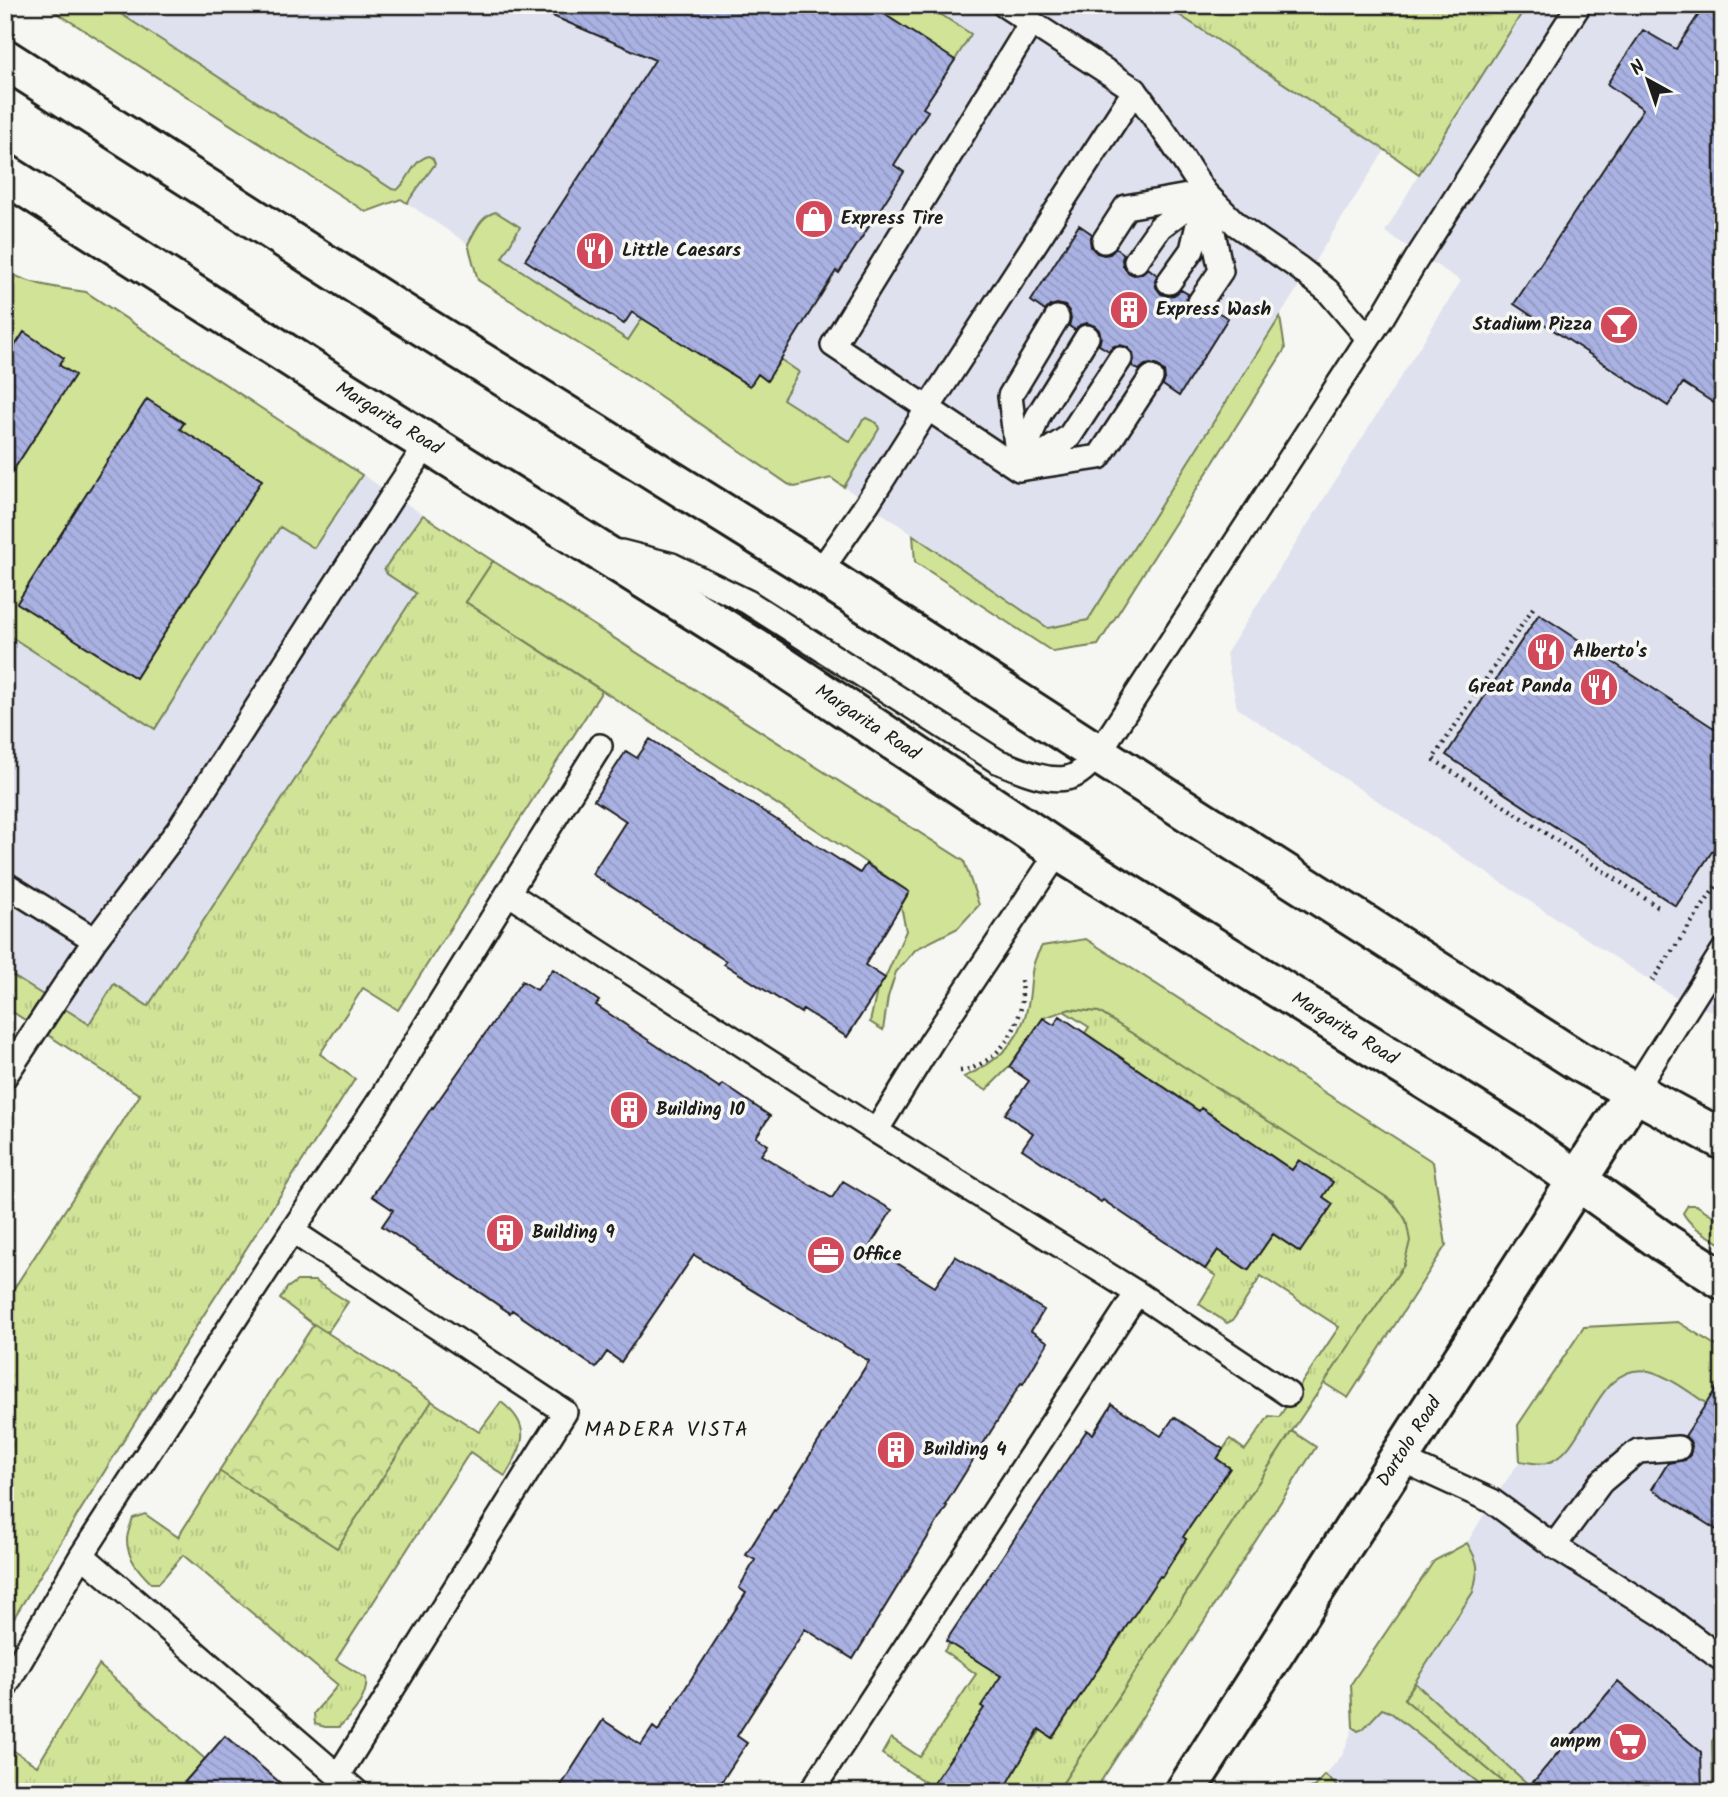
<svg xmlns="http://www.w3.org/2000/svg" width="1728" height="1797" viewBox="0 0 1728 1797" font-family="Kalam,sans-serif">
  <defs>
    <pattern id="grass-tufts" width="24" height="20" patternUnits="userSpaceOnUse" patternTransform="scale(1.75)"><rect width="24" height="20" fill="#d0e397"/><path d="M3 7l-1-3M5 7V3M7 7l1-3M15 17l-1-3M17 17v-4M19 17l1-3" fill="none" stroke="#b2c282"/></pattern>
    <pattern id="forest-crowns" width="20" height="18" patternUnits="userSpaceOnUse" patternTransform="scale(1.75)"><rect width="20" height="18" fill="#d0e397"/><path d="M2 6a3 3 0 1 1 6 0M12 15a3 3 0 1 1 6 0" fill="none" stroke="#b2c282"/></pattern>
    <pattern id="building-back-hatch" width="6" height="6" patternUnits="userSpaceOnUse" patternTransform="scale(1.75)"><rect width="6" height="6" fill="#aab2e3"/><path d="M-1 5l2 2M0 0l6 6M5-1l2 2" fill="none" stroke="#9298c2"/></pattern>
  </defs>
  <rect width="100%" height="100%" fill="#f6f6f2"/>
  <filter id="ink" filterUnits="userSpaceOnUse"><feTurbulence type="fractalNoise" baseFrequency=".0143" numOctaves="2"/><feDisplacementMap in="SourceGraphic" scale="14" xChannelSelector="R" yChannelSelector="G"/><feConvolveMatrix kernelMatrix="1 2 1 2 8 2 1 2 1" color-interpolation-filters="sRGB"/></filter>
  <g filter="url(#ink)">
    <path fill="#dfe2ee" d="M45,5H1164L1385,150L1088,620L1048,628L831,478L478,280L468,244L401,199L366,212Z
      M1527,5H1723V1013L1687,1005L1237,708L1226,654L1461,281L1385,232L1419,174Z
      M5,270L19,278L56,288L86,292L493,561L140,1095L5,1007Z
      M1678,1322L1723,1350V1792H1284L1315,1787L1343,1754L1353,1727L1351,1684L1434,1561L1467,1543L1492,1501L1520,1461L1518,1425L1584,1327Z"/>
    <path fill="url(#grass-tufts)" stroke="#76805a" stroke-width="2" d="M1164,5H1527L1419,174L1385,150Z
      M423,515L493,561L466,602L602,691L398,1010L363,988L320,1054L355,1079L142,1411L5,1632V1302L140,1095L5,1007V971L89,1024L114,984L148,1006L416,593L387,574L384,569Z
      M1070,1009L1099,1012L1378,1191C1395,1203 1412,1219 1410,1242C1409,1250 1406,1258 1404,1265L1292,1431L1057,1792H1003L951,1757L931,1786L882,1754L891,1738L920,1757L976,1674L944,1651L950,1643L1001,1676L982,1706L1034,1740L1041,1730L1052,1738L1073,1706L1090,1666L1098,1670L1124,1630L1153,1571L1162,1577L1186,1539L1177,1534L1204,1494L1210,1497L1230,1468L1217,1459L1230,1439L1245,1450L1269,1416L1279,1417L1339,1327L1261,1276L1233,1320L1227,1323L1199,1304L1216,1276L1205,1269L1218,1250L1248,1270L1273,1234L1300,1252L1323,1197L1332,1182L1299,1160L1292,1170L1201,1109L1189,1126L1182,1099L1085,1033L1089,1027L1064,1011Z
      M297,1281H315L348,1302L327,1333L479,1432L501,1402C534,1427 523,1446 505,1476L470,1452L336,1660L366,1678C369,1697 352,1715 339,1727H325L315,1724L314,1713L338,1685L183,1555L159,1583H151C139,1571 127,1558 127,1540C127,1533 131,1524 133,1518L145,1514L178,1537L314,1325L280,1299L287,1288Z
      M99,1665L205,1759L176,1792H5V1745L37,1766Z
      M1415,1683L1529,1785L1538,1777L1554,1792H1515L1404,1699Z"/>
    <path fill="url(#forest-crowns)" stroke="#76805a" stroke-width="2" d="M314,1324L432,1401L337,1548L219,1471Z"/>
    <path fill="#d0e397" stroke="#76805a" stroke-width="2" d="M45,5H107L392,189L397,190C410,180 412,160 429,156L433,159L435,164L407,203L401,199L366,212Z
      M848,5H926L971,34L955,60L688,347L749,386L758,374L767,380L780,359L799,372L783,399L850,442L862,421L866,418L877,423L879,429L844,487L831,478L795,487L788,484L647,387L478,280L468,244C475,232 481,215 496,212L520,227L502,258L628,340Z
      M5,270C29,285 58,288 86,292L362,475L314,548L280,527L155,729L5,633Z
      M1280,317L1285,349L1098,645L1053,652L915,562L913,535L1048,628L1088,620Z
      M493,561L964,861L979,905L958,928L916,949L896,972L888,997L883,1030L870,1022L877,991L885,978L906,931L901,906L909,892L846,849L466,602Z
      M1086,939L1433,1162L1446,1245L1348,1398L1324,1383L1404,1265L1410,1241L1406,1220L1394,1202L1099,1012L1070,1009L1043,1018L1009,1067L986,1090L964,1077C997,1062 1021,1042 1028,1005C1033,981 1028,968 1042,946Z
      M1688,1205H1696L1723,1222V1245C1709,1236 1691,1228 1683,1213Z
      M1678,1322L1723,1350V1415C1703,1402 1671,1376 1649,1371C1594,1361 1588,1451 1547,1463C1539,1465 1528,1462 1520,1461L1518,1425L1584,1327Z
      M1292,1431L1316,1447L1094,1792H1057Z
      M1467,1543C1480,1564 1479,1568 1473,1592L1404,1699L1515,1792H1490L1390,1712L1382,1709L1363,1729L1358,1731L1353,1727L1351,1684L1434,1561Z
      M1723,1727V1792H1713L1712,1741Z
      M1325,1775L1343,1792H1284L1315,1787Z"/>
    <path fill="url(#building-back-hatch)" stroke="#1c1c1c" stroke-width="2" d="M527,5H870L955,60L923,108L928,111L894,165L904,172L839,273L836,271L767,381L758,374L750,386L632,312L624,324L525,260L655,60Z
      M1705,5H1723V409L1683,383L1668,406L1514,304L1643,109L1607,84L1643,30L1676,49Z
      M1079,225L1092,234L1090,240L1091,247L1097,253L1104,255L1110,254L1116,248L1124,254L1122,259L1123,266L1129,273L1134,275L1141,274L1148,268L1157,275L1155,281L1156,287L1161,294L1168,296L1174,295L1181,290L1188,294L1186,300L1187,307L1193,314L1200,316L1205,315L1212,309L1228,318L1179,396L1163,385L1165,379L1164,372L1158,366L1151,364L1145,365L1139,370L1132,366L1134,360L1133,353L1127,347L1120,345L1114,346L1109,351L1099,345L1101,337L1099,330L1095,326L1087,323L1080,325L1075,330L1069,326L1071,318L1069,311L1065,306L1057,304L1050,306L1045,311L1031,301Z
      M24,332L64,358L59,365L75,375L5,483V361Z
      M147,399L184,423L180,429L262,480L136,678L17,603Z
      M1539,614L1723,734V835L1676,906L1446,755Z
      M650,739L860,873L866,864L909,892L865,965L885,978L847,1037L803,1009L801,1013L724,964L726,961L592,874L626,821L594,800L626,751L637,758Z
      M553,969L599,1001L596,1005L720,1088L723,1084L770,1116L756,1137L768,1145L761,1155L832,1198L843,1181L892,1210L870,1246L935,1287L955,1256L1044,1310L1031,1331L1048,1342L1023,1384L1021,1383L945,1505L947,1506L853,1659L805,1629L737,1736L747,1743L715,1792H557L603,1720L641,1745L653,1727L658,1731L746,1593L739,1588L755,1560L746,1555L774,1510L775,1511L869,1361L694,1255L621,1362L607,1352L596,1368L512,1310L510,1313L382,1226L393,1210L372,1196L432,1107L433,1108L522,981L537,990Z
      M1060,1016L1199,1111L1201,1108L1292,1170L1299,1160L1333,1182L1323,1197L1333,1204L1300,1252L1273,1234L1248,1270L1218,1250L1205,1269L1103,1200L1101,1202L1022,1149L1033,1133L1005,1114L1029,1081L1009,1067L1043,1018L1054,1025Z
      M1723,1378V1534L1652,1489L1668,1463L1685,1460L1690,1455L1692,1446L1690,1441L1685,1436Z
      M1112,1404L1161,1436L1174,1417L1223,1449L1217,1459L1230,1468L1183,1537L1186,1539L1162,1577L1160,1576L1052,1738L1039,1729L1003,1792H928L984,1708L981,1706L1001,1676L946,1641L1087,1430L1093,1434Z
      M1618,1681L1701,1752L1702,1792H1525Z
      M225,1736L291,1792H176Z"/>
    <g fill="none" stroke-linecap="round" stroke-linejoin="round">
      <g stroke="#1c1c1c" stroke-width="28">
        <path id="service" d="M1004,5L1135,90L1173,144L1205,193L1237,225L1299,268L1328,291L1368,338
          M1031,23L833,345L1019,469L1099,457L1151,378
          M1104,241L1126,207L1205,193
          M1136,261L1160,227L1200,197
          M1169,282L1192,250L1203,203
          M1200,302L1221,271L1205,193
          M1021,463L1038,416L1087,337
          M1027,464L1069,437L1120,359
          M1019,469L1010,396L1057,318
          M621,552L672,565L748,602L997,761C1018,769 1044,782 1067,778C1080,776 1090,763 1098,754L1383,316L1416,260L1579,5
          M819,573L867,504L928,408L1135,90
          M5,884L95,940L179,829L393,495L428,443
          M508,893L600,746
          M5,1076L95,940
          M1634,1092L1723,951
          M292,1231L565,1412L338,1776
          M1137,1293L1288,1394
          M1400,1459L1492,1501L1554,1546L1663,1615L1723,1660
          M1554,1546L1601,1482L1638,1451L1678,1448
          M5,1687L82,1555
          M357,1792L82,1555L292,1231L378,1103L508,893L876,1131
          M811,1792L1137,1293L876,1131L932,1041L1059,851"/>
      </g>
      <g stroke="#1c1c1c" stroke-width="44">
        <g id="minor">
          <path id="s1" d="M1185,1792L1634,1092"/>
        </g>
      </g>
      <g stroke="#1c1c1c" stroke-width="44">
        <g id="secondary">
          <path d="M5,59L389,305L819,573L1098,754L1578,1061L1723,1140"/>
          <path id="s2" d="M5,174L341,389L761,652L1059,851L1511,1133L1665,1243L1723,1280"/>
        </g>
      </g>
      <path stroke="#1c1c1c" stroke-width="4.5" stroke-dasharray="2 5" stroke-linecap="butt" d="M834,14L840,5
        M1533,608L1433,759L1658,907
        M1652,981L1723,876
        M960,1071C994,1066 1019,1033 1022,1000C1022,993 1021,985 1021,977"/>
      <use href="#service" stroke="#f6f6f2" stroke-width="23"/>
      <use href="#minor" stroke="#f6f6f2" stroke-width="38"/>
      <use href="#secondary" stroke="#f6f6f2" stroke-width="38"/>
    </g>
  </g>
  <defs>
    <g id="shop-disc" transform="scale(2.0125)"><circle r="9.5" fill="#d1495b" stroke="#f6f6f2"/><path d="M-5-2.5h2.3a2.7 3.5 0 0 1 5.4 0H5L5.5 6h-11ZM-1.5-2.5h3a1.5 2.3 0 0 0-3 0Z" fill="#fff"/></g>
    <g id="restaurant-disc" transform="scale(2.0125)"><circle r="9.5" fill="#d1495b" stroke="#f6f6f2"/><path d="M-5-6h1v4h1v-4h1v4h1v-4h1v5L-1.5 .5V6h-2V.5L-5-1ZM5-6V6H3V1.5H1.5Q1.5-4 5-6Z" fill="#fff"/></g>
    <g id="building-disc" transform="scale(2.0125)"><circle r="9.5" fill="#d1495b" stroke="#f6f6f2"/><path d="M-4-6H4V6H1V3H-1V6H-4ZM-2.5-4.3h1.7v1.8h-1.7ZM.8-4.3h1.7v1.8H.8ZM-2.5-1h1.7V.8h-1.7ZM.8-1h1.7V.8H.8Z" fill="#fff"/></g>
    <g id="bar-disc" transform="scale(2.0125)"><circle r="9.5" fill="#d1495b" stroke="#f6f6f2"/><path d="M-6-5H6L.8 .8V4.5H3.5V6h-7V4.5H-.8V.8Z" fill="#fff"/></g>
    <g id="office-disc" transform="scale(2.0125)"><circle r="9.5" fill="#d1495b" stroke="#f6f6f2"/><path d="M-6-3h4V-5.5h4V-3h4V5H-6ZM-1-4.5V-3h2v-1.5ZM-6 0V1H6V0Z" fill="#fff"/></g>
    <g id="supermarket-disc" transform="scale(2.0125)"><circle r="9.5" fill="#d1495b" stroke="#f6f6f2"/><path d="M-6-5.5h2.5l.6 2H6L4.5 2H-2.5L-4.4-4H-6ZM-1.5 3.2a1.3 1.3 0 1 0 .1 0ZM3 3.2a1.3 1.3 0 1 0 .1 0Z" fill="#fff"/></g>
  </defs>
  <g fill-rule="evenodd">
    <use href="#shop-disc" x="814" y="219"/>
    <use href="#restaurant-disc" x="595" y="251"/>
    <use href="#building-disc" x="1129" y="310"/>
    <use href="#bar-disc" x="1619" y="325"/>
    <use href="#restaurant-disc" x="1546" y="652"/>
    <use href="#restaurant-disc" x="1599" y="687"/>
    <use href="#building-disc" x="629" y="1110"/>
    <use href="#building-disc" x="505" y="1233"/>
    <use href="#office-disc" x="826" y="1255"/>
    <use href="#building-disc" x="896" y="1450"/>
    <use href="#supermarket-disc" x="1628" y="1742"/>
  </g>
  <g text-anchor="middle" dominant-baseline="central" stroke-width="7" stroke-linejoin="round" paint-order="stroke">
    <g font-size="19" font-weight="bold" fill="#1c1c1c" stroke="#f6f6f2" text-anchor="start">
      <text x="841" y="219">Express Tire</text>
      <text x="622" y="251">Little Caesars</text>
      <text x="1156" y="310">Express Wash</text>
      <text x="1592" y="325" text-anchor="end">Stadium Pizza</text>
      <text x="1573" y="652">Alberto's</text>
      <text x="1572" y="687" text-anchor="end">Great Panda</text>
      <text x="656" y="1110">Building 10</text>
      <text x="532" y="1233">Building 9</text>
      <text x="853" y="1255">Office</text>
      <text x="923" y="1450">Building 4</text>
      <text x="1601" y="1742" text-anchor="end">ampm</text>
    </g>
    <g font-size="19" fill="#1c1c1c" stroke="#f6f6f2">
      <text stroke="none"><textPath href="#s2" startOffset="455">Margarita Road</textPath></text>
      <text stroke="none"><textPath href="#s2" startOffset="1022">Margarita Road</textPath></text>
      <text stroke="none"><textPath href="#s2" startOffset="1589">Margarita Road</textPath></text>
      <text stroke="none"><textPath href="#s1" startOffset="416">Dartolo Road</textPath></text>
    </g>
    <g font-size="21" letter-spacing="2" fill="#1c1c1c" stroke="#f6f6f2">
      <text x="667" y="1430">MADERA VISTA</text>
    </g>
  </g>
  <rect width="1728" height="1797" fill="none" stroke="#f6f6f2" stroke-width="28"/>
  <rect x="14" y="14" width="1700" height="1769" fill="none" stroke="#1c1c1c" stroke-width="2.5" filter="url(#ink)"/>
  <g transform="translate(1648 80) rotate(320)" stroke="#f6f6f2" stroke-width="5" paint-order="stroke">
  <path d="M0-5L12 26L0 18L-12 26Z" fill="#1c1c1c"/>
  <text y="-10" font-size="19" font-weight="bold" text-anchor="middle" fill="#1c1c1c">N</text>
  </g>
</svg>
